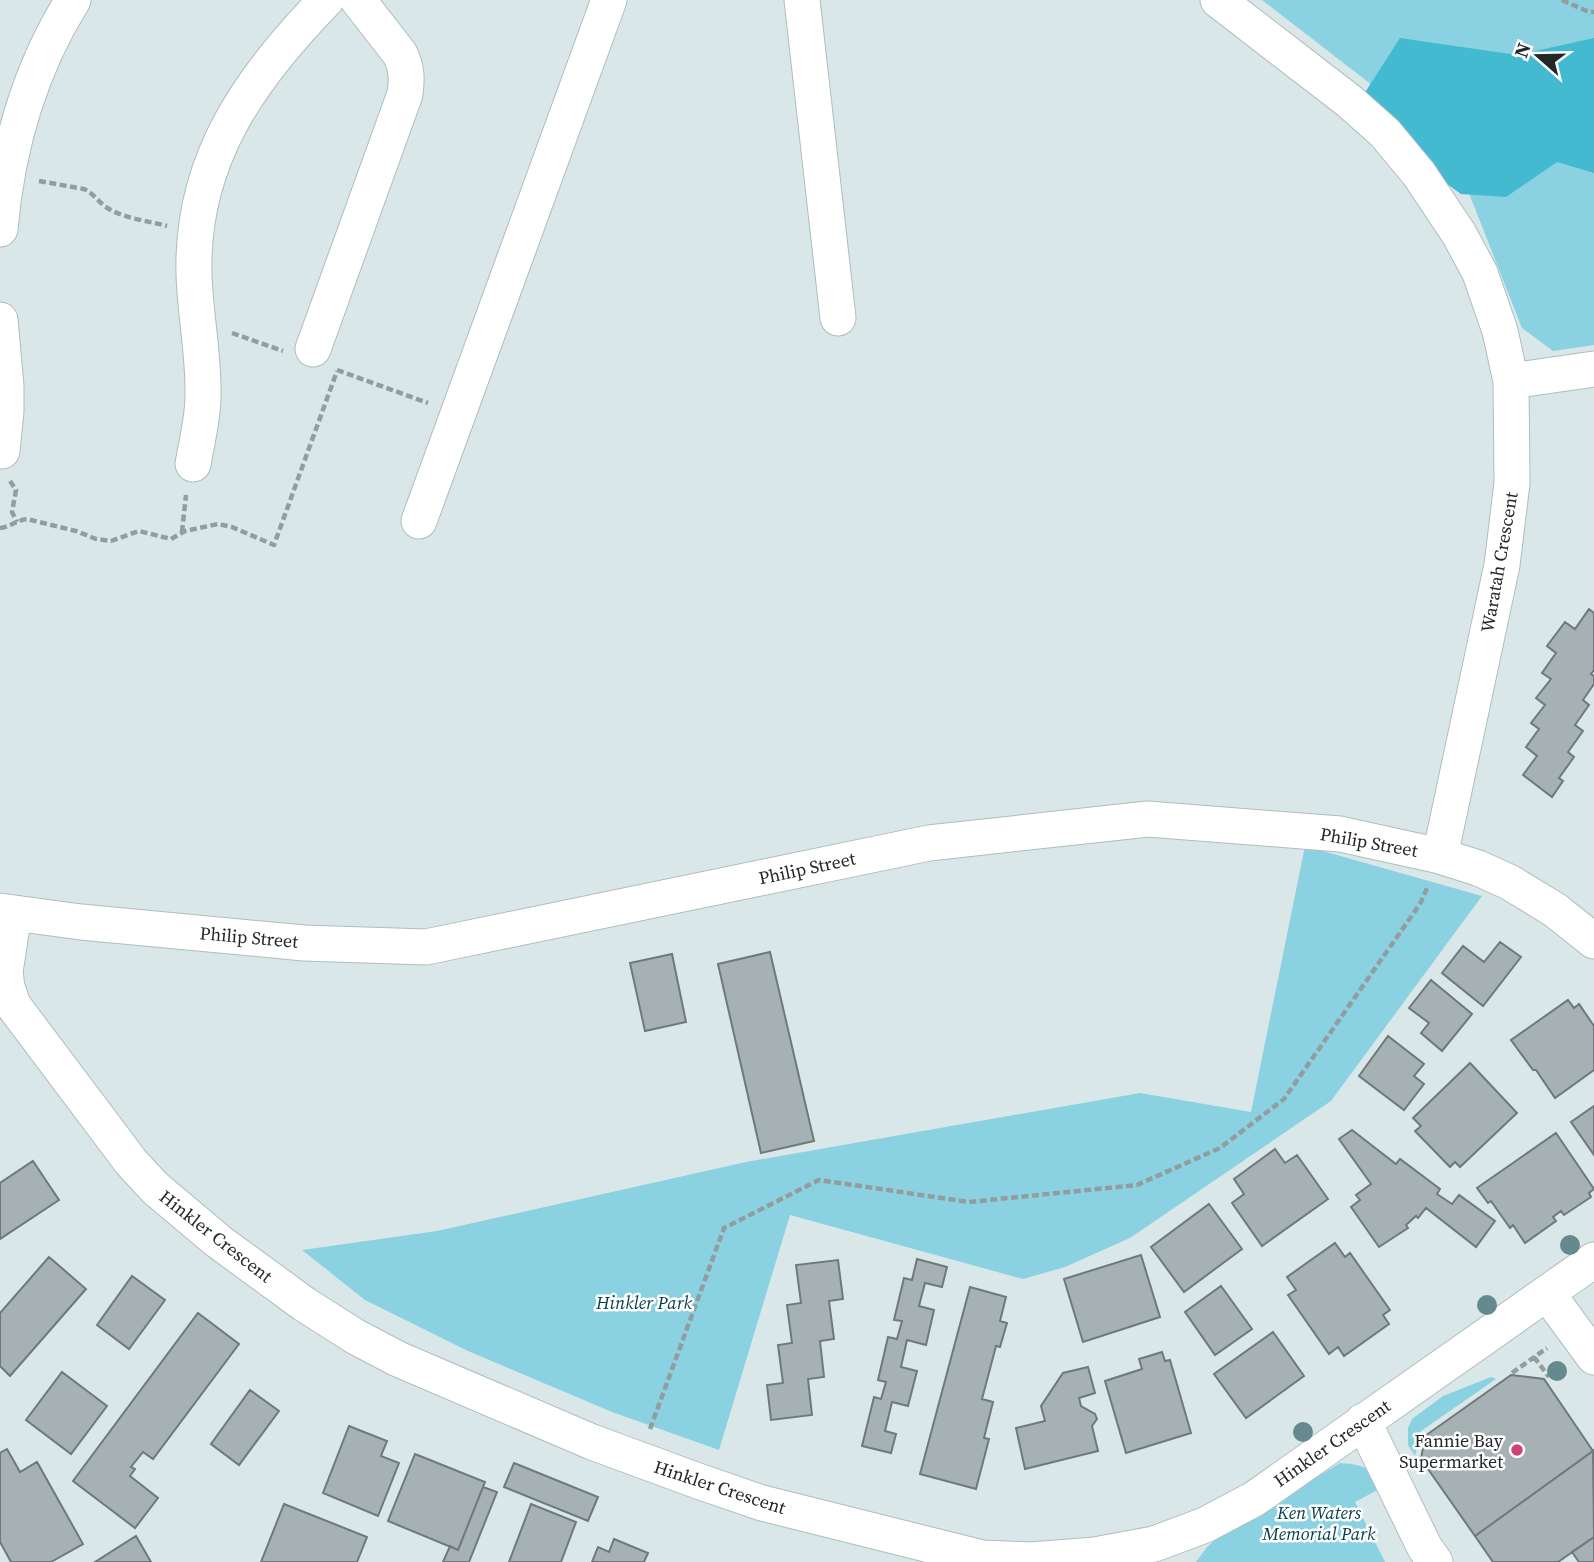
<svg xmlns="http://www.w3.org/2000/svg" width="1594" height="1562" viewBox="0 0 1594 1562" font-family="'Source Serif 4',serif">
  <rect width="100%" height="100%" fill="#dae7e9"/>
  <path fill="#8ad2e1" d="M1262,0H1594V345L1553,351L1522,328L1461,173L1420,122Z
    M1305,846L1482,896L1331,1101L1130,1238L1065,1267L1023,1279L790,1215L719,1450L612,1412L468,1351L365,1300L302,1250L437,1231L746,1162L1140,1093L1251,1112Z
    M1491,1377L1496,1379L1421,1431L1415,1456L1408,1445V1428L1412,1419L1443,1396Z
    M1340,1463C1365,1465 1369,1467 1385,1486L1355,1502L1385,1562H1196L1207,1547L1222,1534Z"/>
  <path fill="#43bad0" d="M1400,38L1517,55L1594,38V173L1557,162L1506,197L1461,194L1412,159L1364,94Z"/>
  <path fill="#a5b1b3" stroke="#6e797c" stroke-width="2" d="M1589,609L1594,613V670L1591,674L1594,676V684L1583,700L1589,705L1575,725L1583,731L1568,752L1574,757L1559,778L1563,781L1552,797L1523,775L1537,756L1526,747L1539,729L1531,723L1545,705L1536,698L1551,679L1542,673L1556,653L1547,646L1565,622L1575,629Z
    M1500,942L1521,957L1483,1006L1442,973L1463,946L1484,962Z
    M770,952L814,1141L761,1153L718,964Z
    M672,954L686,1022L645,1031L630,963Z
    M1431,980L1472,1014L1442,1051L1421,1033L1429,1023L1409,1008Z
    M1568,1000L1574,1008L1579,1004L1594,1026V1070L1555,1098L1536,1070H1533L1511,1040Z
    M1388,1036L1424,1064L1414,1076L1424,1084L1404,1110L1359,1076Z
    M1470,1063L1517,1113L1460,1167L1455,1162L1450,1167L1415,1131L1421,1126L1413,1118Z
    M1594,1106V1155L1571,1122Z
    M1352,1130L1396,1164L1400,1159L1440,1189L1437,1194L1452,1204L1459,1195L1495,1221L1476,1247L1426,1208L1418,1218L1416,1216L1406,1225L1408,1228L1379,1247L1351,1207L1360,1200L1356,1195L1371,1184L1339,1139Z
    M1556,1133L1594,1189L1589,1193L1591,1197L1564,1215L1561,1211L1553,1217L1556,1221L1525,1243L1513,1225L1510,1228L1491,1201L1488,1203L1477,1188Z
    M1275,1149L1285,1163L1297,1155L1328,1199L1262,1246L1232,1203L1244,1194L1234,1179Z
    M33,1161L59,1200L0,1239V1183Z
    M1209,1204L1242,1249L1184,1292L1151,1247Z
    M1335,1243L1345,1257L1350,1253L1390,1310L1383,1315L1389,1324L1344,1356L1338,1347L1329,1354L1288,1295L1296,1290L1287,1277Z
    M1141,1255L1160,1317L1083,1342L1064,1279Z
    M49,1257L86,1289L10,1376L0,1366V1313Z
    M917,1259L947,1267L942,1287L925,1283L919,1306L934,1310L926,1345L907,1340L901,1367L917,1371L908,1406L892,1402L885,1431L896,1434L891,1453L862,1446L874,1397L881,1399L886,1382L878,1380L888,1337L897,1339L902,1321L894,1320L904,1278L912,1280Z
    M838,1260L843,1299L829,1301L834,1339L820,1341L824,1377L808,1379L812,1415L771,1420L767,1385L783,1383L778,1345L792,1343L787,1305L801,1303L796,1265Z
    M132,1276L165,1300L129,1349L97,1325Z
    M1221,1286L1252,1329L1215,1355L1185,1312Z
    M970,1287L1006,1297L1000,1321L1007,1323L1000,1347L996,1346L982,1399L993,1402L984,1438L989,1439L976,1489L920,1474Z
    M198,1313L239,1344L153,1459L143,1452L131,1467L135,1469L130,1476L158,1498L135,1528L73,1481Z
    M1273,1332L1304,1376L1246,1418L1214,1374Z
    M1162,1352L1165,1361L1170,1360L1191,1433L1126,1453L1105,1381L1142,1369L1139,1359Z
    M1088,1367L1095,1393L1079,1398L1081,1406L1095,1414L1097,1419L1092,1426L1098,1451L1025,1469L1016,1428L1045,1421L1041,1406L1063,1373Z
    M62,1372L107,1406L71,1454L26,1420Z
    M1511,1375L1544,1379L1593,1451L1475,1536L1421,1459L1425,1436Z
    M250,1390L279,1411L239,1465L211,1444Z
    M349,1426L387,1441L381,1456L399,1463L378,1516L323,1493Z
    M7,1449L20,1472L37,1462L83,1544L51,1562H11L0,1542V1453Z
    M1593,1451L1594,1537L1558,1562H1493L1475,1536Z
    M415,1454L485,1482L458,1550L388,1521Z
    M514,1463L598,1497L588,1521L504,1487Z
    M483,1487L497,1492L469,1562H443L450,1546L458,1550Z
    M284,1504L367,1537L357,1562H261Z
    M531,1504L576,1522L561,1562H509Z
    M136,1536L151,1562H95Z
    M1594,1537V1562H1579L1572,1552Z
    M614,1539L648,1553L644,1562H592L598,1547L609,1552Z"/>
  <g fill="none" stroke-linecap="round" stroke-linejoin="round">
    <g stroke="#b0bcbf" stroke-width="37">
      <path id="minor" d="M802,0L838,318
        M1218,0L1349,101L1385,133L1419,174L1459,234L1480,273L1500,331L1511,381L1512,483L1502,565L1440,856
        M0,229C7,149 30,69 73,0
        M0,320L6,386V411L2,451
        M313,349L405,94C407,79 407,68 400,54L358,0
        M1511,381L1594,369
        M193,464C197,441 203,418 203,396C204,355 195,314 194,274C191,160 250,78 326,0
        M419,521L609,0
        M0,911L81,922L304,943L426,947L929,843L1148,819L1340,834L1440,856L1478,868L1509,882L1555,910L1594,941
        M14,913L5,972L7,987L13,1005L131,1162L155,1188L218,1241L304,1304L356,1337L398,1359L592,1442L698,1481L762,1503L982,1558L1031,1560L1095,1555L1154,1544L1205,1525L1254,1499L1594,1260
        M1547,1293L1594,1357
        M1363,1421L1425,1548L1435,1562"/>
    </g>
    <path stroke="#939c9e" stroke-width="4.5" stroke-dasharray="7 3.5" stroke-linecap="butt" d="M1562,0L1589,12H1594
      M39,181L84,189C95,194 100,205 111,210C127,219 149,221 167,226
      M232,333L283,351
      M337,370L428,403
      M10,481L16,490L12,512L17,522
      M0,528C9,527 18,520 27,519L76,531L96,539L111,541L139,531L171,539L185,531L218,524L232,527L274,545L337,371
      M182,532L186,495
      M1534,1357L1549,1377
      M1512,1373L1547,1348
      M650,1429L724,1228L819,1180L969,1202L1137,1185L1220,1148L1284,1099L1420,904L1428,886"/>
    <use href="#minor" stroke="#fff" stroke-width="35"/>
  </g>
  <g fill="#648a8f">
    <circle cx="1570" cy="1245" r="10"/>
    <circle cx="1487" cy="1305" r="10"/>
    <circle cx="1557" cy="1371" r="10"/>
    <circle cx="1303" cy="1432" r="10"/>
  </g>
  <circle fill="#ce4275" stroke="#fff" stroke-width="2.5" cx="1517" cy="1450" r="7"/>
  <g text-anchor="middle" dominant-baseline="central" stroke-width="5" stroke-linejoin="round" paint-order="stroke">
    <g font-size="18" fill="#222728" stroke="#fff">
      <text transform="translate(1499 562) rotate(-80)">Waratah Crescent</text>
      <text transform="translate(1369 842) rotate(10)">Philip Street</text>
      <text transform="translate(807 868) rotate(-12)">Philip Street</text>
      <text transform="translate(249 937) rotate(5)">Philip Street</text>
      <text transform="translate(216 1236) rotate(38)">Hinkler Crescent</text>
      <text transform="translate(1332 1443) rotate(-35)">Hinkler Crescent</text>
      <text transform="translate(720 1487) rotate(18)">Hinkler Crescent</text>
    </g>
    <g font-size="18" font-style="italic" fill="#043d46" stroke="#fff">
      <text x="644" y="1302">Hinkler Park</text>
      <text x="1319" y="1512">Ken Waters<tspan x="1319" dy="21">Memorial Park</tspan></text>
    </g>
    <g font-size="18" fill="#222728" stroke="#fff" text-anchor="end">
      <text x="1503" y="1440">Fannie Bay<tspan x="1503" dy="21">Supermarket</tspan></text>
    </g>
  </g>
  <g transform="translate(1538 56) rotate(290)" stroke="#ffffff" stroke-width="5" paint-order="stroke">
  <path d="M0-5L12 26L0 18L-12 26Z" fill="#222728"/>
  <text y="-10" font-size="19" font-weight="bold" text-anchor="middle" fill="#222728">N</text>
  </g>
</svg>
